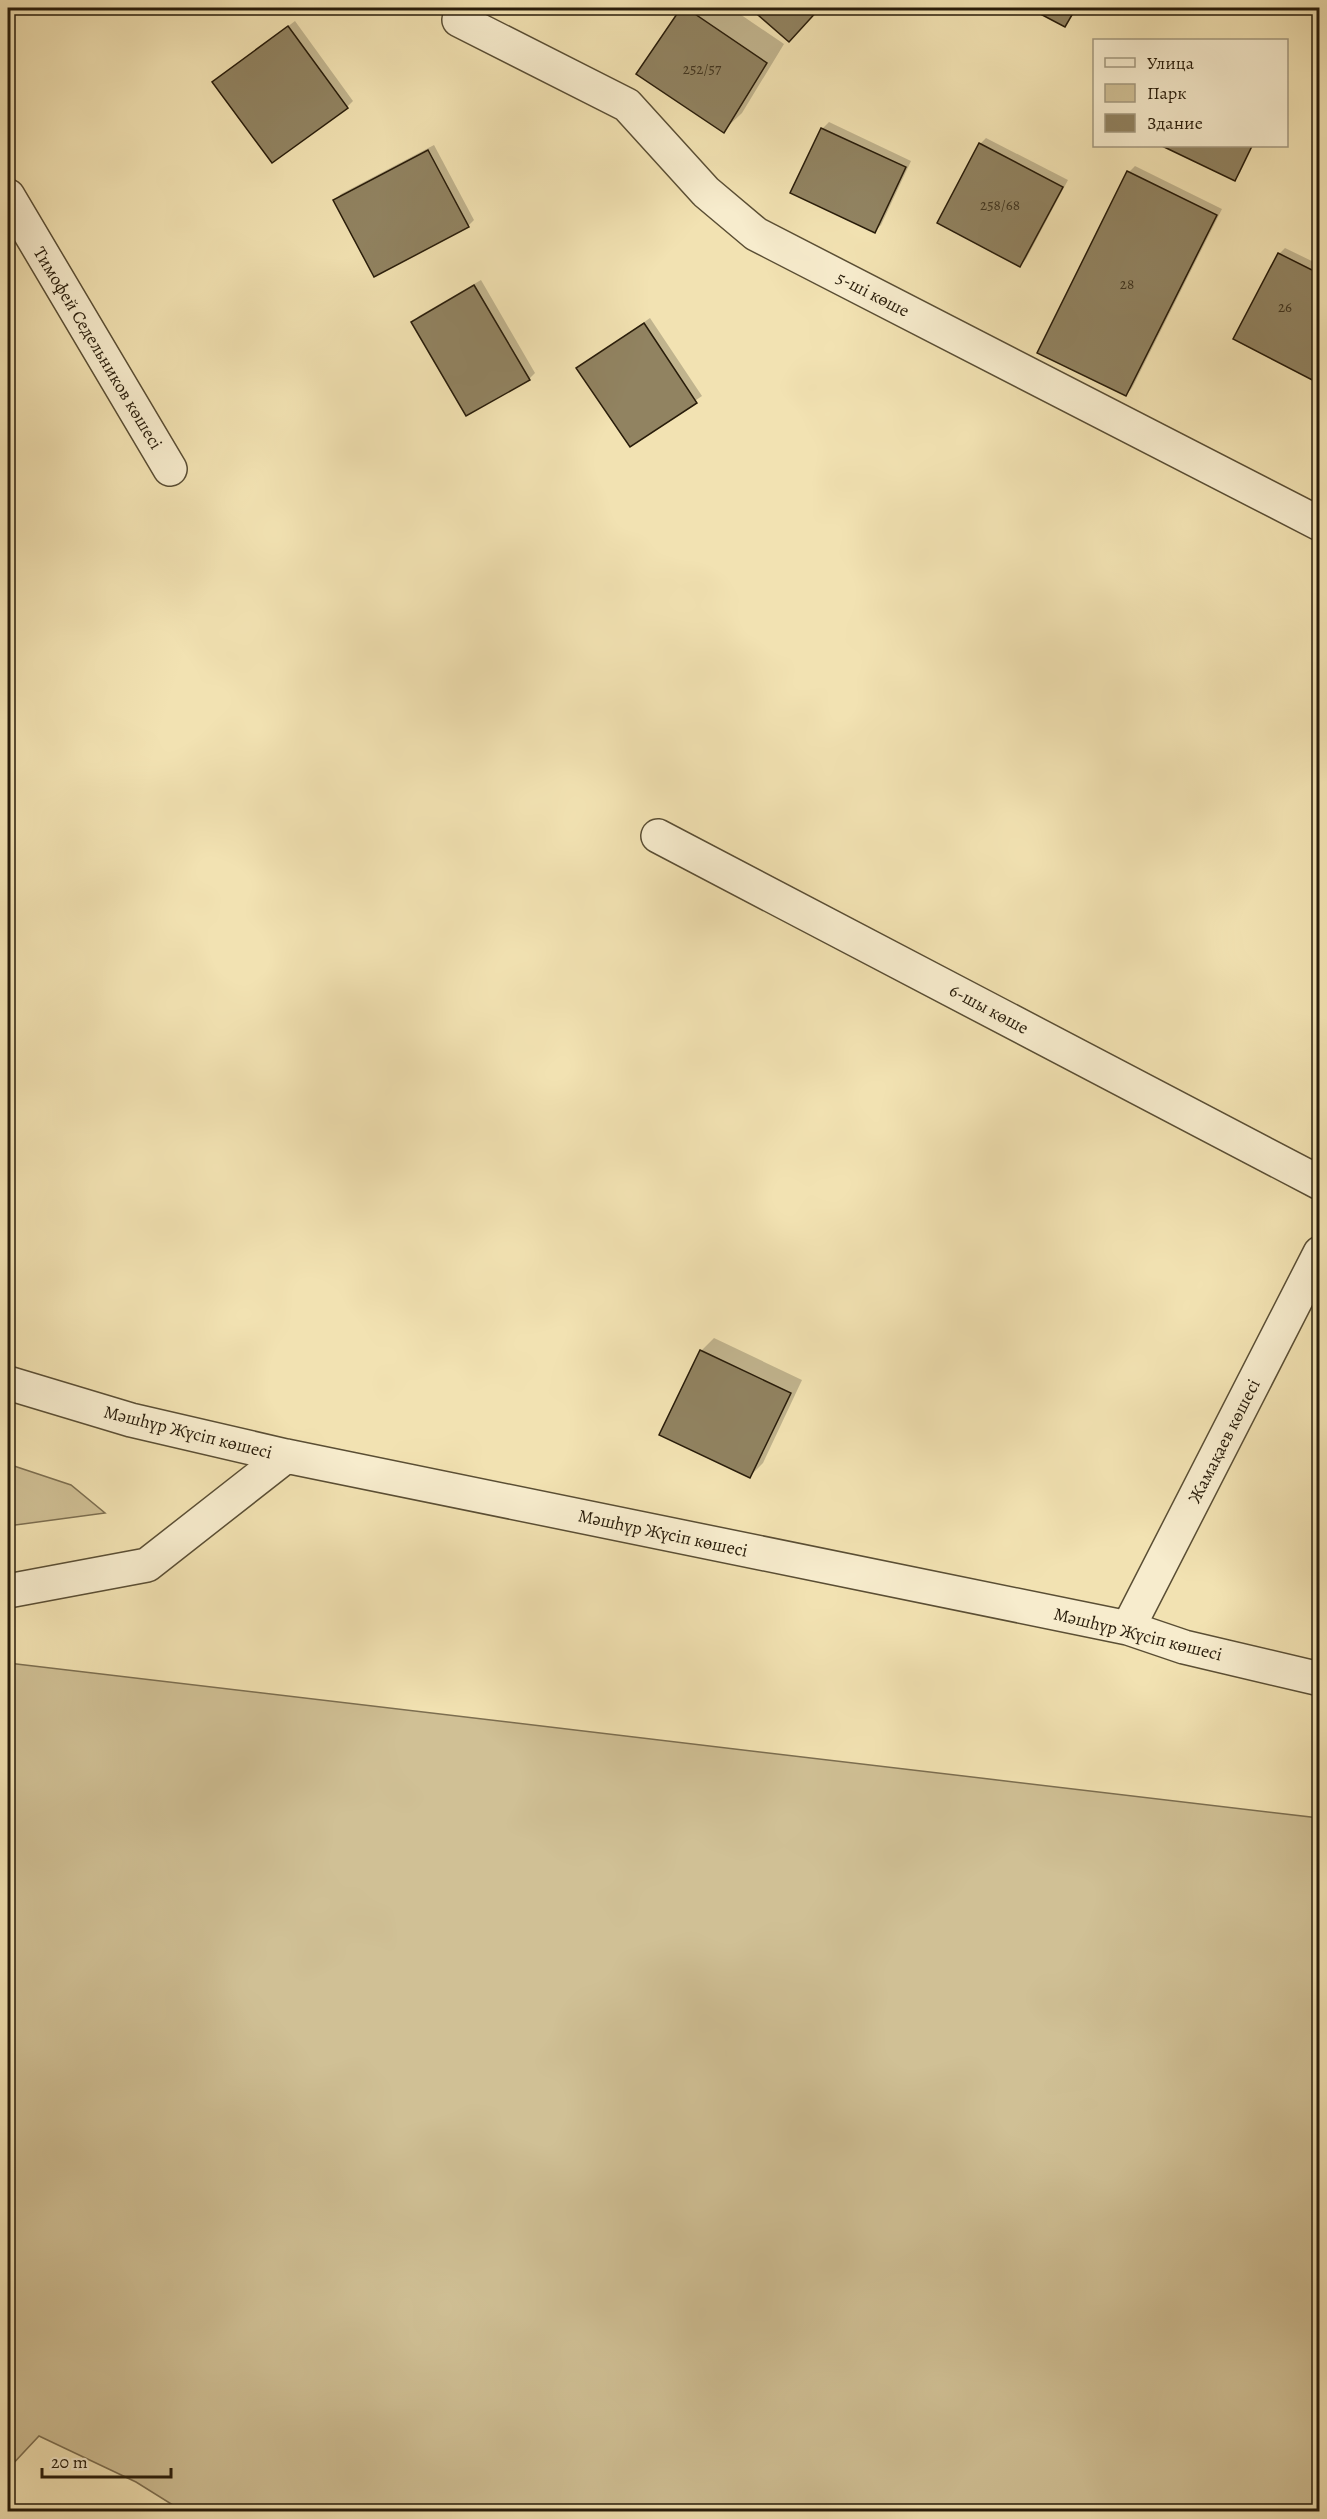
<svg xmlns="http://www.w3.org/2000/svg" width="1327" height="2519" viewBox="0 0 1327 2519" font-family="Alegreya,serif">
  <rect width="100%" height="100%" fill="#f2e2b2"/>
  <filter id="stains"><feTurbulence type="fractalNoise" baseFrequency=".00333" numOctaves="4"/><feColorMatrix values="0 0 0 0 .2 0 0 0 0 .09 0 0 0 0 .02 0 0 0 .5 -.17"/></filter>
  <radialGradient id="worn" r=".72"><stop offset=".6" stop-color="#630" stop-opacity="0"/><stop offset="1" stop-color="#630" stop-opacity=".3"/></radialGradient>
  <path fill="#d0c095" stroke="#7c6e50" stroke-width="1.5" d="M8,1464L71,1485L105,1513L8,1526Z
    M8,1663L1319,1818V2511L184,2512L136,2482L39,2436L8,2469Z"/>
  <path fill="#0003" d="M683,8H731L784,44L742,113L723,131L638,74Z
    M752,8H819L789,40Z
    M1032,8H1077L1065,25Z
    M295,21L353,101L347,107L214,82Z
    M829,122L911,161L881,225L875,231L792,192L823,128Z
    M986,138L1068,180L1026,259L1020,265L980,144Z
    M434,145L474,220L468,226L335,200L341,194Z
    M1165,146H1253L1240,173L1234,179Z
    M1135,166L1222,209L1132,388L1126,395L1129,172Z
    M1285,248L1320,265V383L1235,338L1279,254Z
    M481,280L535,373L529,379L413,322L419,316Z
    M650,318L702,396L630,445L578,368Z
    M714,1338L802,1380L763,1463L750,1476L701,1351Z"/>
  <path fill="#918361" stroke="#281c0a" stroke-width="1.5" d="M681,8H686L767,63L724,133L636,74Z
    M750,8H820L789,42Z
    M1029,8H1076L1065,27Z
    M288,26L348,108L272,163L212,82Z
    M821,128L906,167L875,233L790,193Z
    M979,143L1063,187L1020,267L937,223Z
    M1162,146H1252L1235,181Z
    M428,150L469,227L374,277L333,200Z
    M1127,171L1217,215L1126,396L1037,353Z
    M1278,253L1320,274V384L1233,339Z
    M474,285L530,380L466,416L411,322Z
    M644,323L697,403L630,447L576,368Z
    M700,1350L791,1393L750,1478L659,1435Z"/>
  <g fill="none" stroke-linecap="round" stroke-linejoin="round">
    <g stroke="#5a4e34" stroke-width="36">
      <path id="minor" d="M459,20L627,105L706,192L756,234L1320,524
        M8,196L170,469
        M658,836L1320,1183
        M8,1383L131,1420L286,1456L1128,1628L1184,1647L1320,1679
        M8,1591L147,1565L286,1456
        M1128,1628L1320,1253"/>
    </g>
    <use href="#minor" stroke="#f7eccd" stroke-width="33"/>
  </g>
  <g text-anchor="middle" dominant-baseline="central" stroke-width="4.5" stroke-linejoin="round" paint-order="stroke">
    <g font-size="15" fill="#423620">
      <text x="702" y="69">252/57</text>
      <text x="1000" y="205">258/68</text>
      <text x="1127" y="284">28</text>
      <text x="1285" y="307">26</text>
    </g>
    <g font-size="18" fill="#281c0a" stroke="#f7eccd">
      <text transform="translate(873 294) rotate(27)">5-ші көше</text>
      <text transform="translate(98 348) rotate(59)">Тимофей Седельников көшесі</text>
      <text transform="translate(989 1009) rotate(28)">6-шы көше</text>
      <text transform="translate(188 1432) rotate(14)">Мәшhүр Жүсіп көшесі</text>
      <text transform="translate(1224 1441) rotate(-63)">Жамақаев көшесі</text>
      <text transform="translate(663 1533) rotate(12)">Мәшhүр Жүсіп көшесі</text>
      <text transform="translate(1138 1634) rotate(14)">Мәшhүр Жүсіп көшесі</text>
    </g>
  </g>
  <rect width="1327" height="2519" fill="none" stroke="#f2e2b2" stroke-width="30"/>
  <rect x="9" y="9" width="1309" height="2501" fill="none" stroke="#281c0a" stroke-width="3"/>
  <rect x="15" y="15" width="1297" height="2489" fill="none" stroke="#281c0a" stroke-width="1.5"/>
  <rect x="1093" y="39" width="195" height="108" fill="#f7eccd" stroke="#a4997f" stroke-width="1.5"/>
  <rect x="1105" y="58" width="30" height="9" fill="#f7eccd" stroke="#a4997f" stroke-width="1.5"/>
  <text x="1147" y="69" font-size="18" fill="#281c0a">Улица</text>
  <rect x="1105" y="84" width="30" height="18" fill="#d0c095" stroke="#a4997f" stroke-width="1.5"/>
  <text x="1147" y="99" font-size="18" fill="#281c0a">Парк</text>
  <rect x="1105" y="114" width="30" height="18" fill="#918361" stroke="#a4997f" stroke-width="1.5"/>
  <text x="1147" y="129" font-size="18" fill="#281c0a">Здание</text>
  <path d="M42 2468v9h129v-9" fill="none" stroke="#281c0a" stroke-width="3"/>
  <text x="51" y="2468" font-size="18" fill="#281c0a" stroke="#f7eccd" stroke-width="4.5" paint-order="stroke">20 m</text>
  <rect width="100%" height="100%" filter="url(#stains)"/>
  <rect width="100%" height="100%" fill="url(#worn)"/>
</svg>
